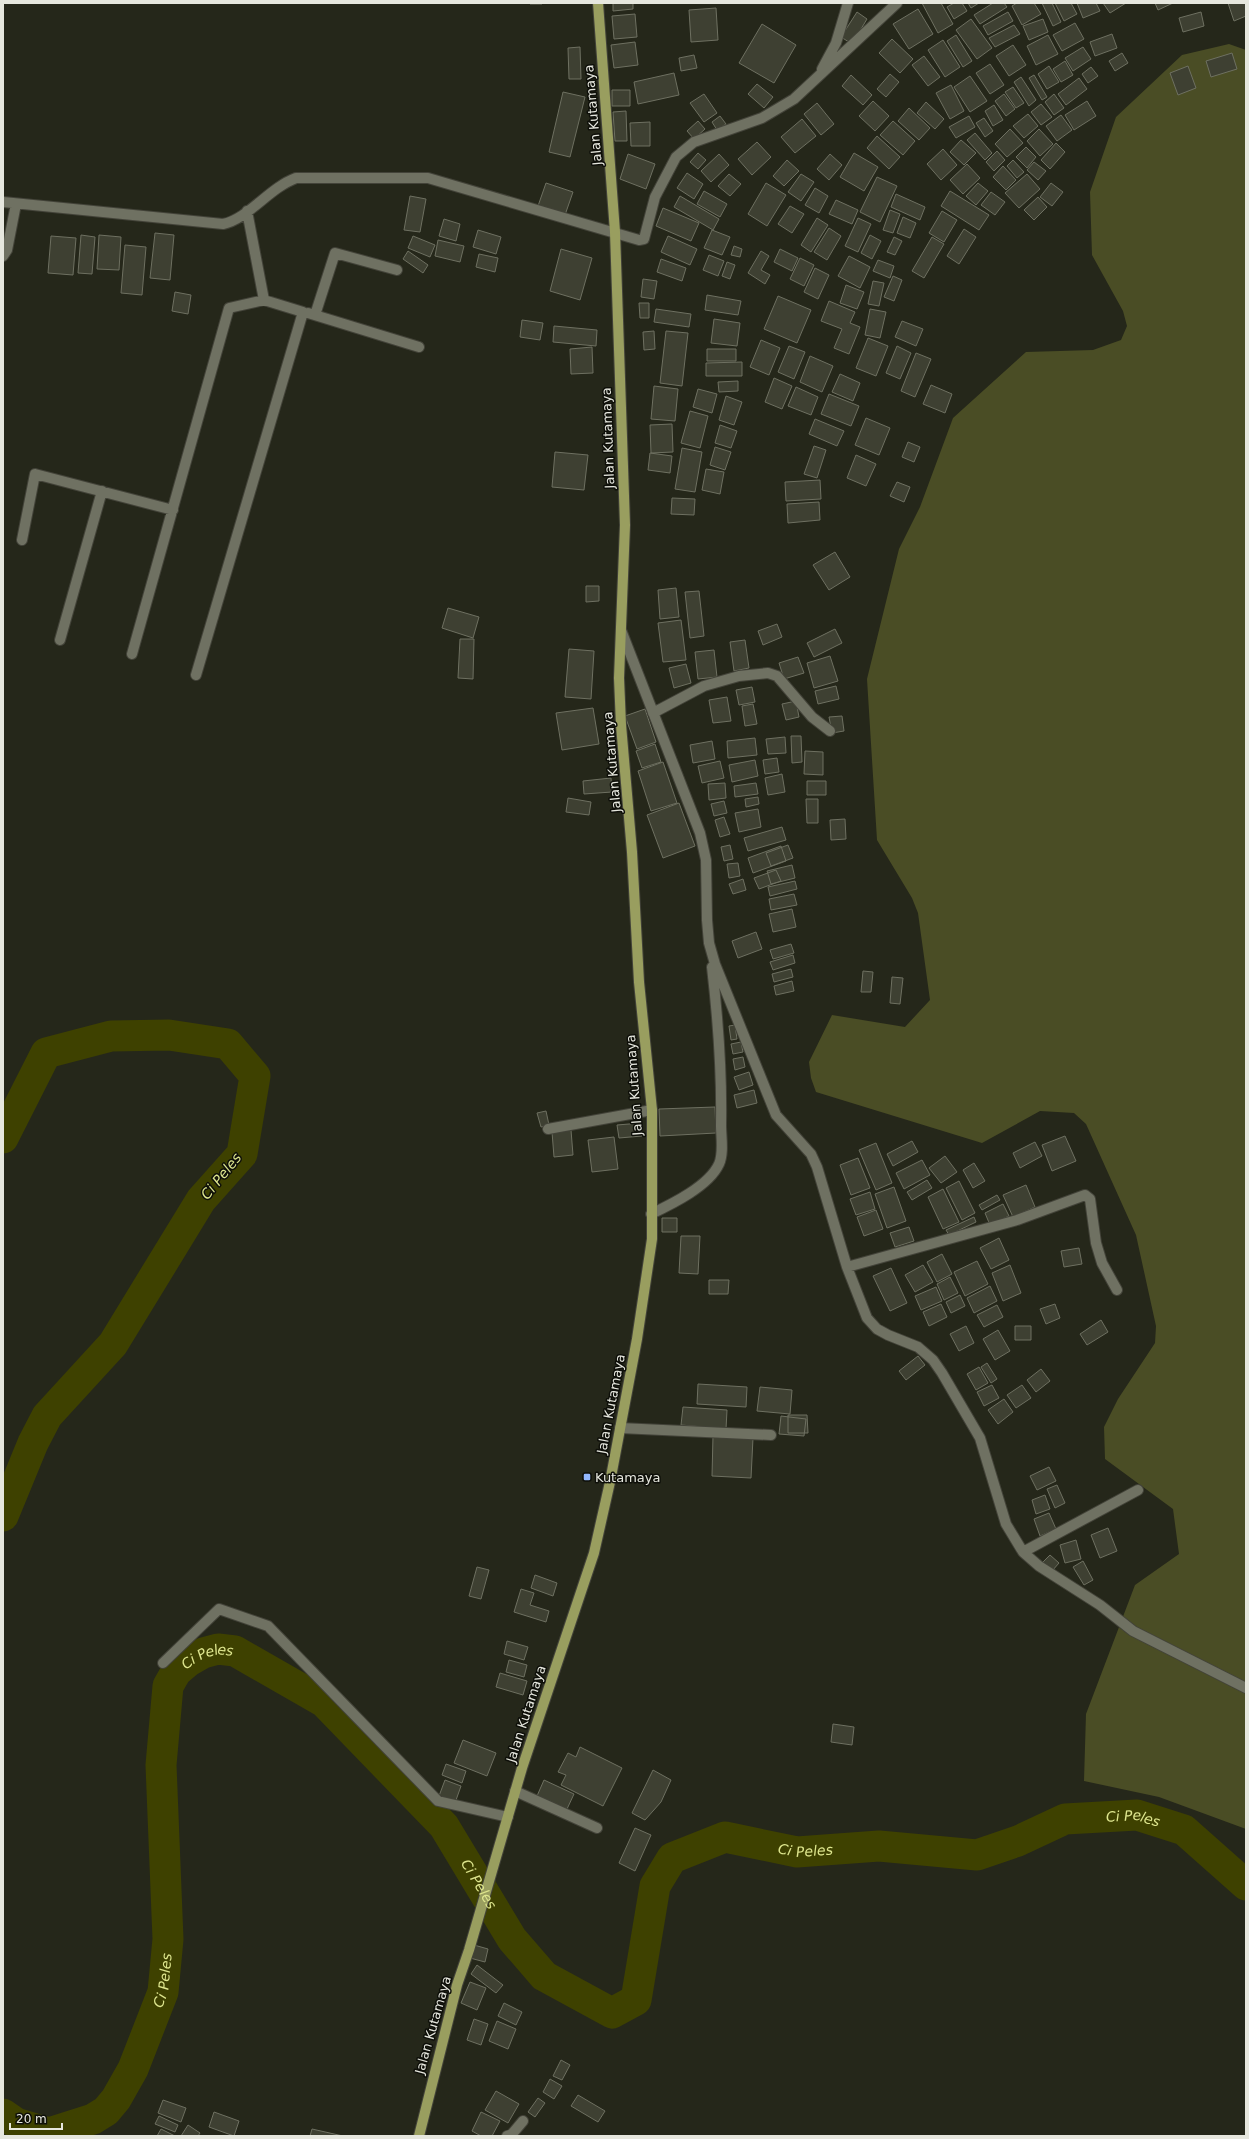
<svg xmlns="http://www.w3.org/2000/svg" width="1249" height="2139" viewBox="0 0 1249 2139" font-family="'DejaVu Sans',sans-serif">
  <rect width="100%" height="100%" fill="#25271a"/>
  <path fill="#4a4d25" d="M1229,44L1246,50V1829L1159,1797L1084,1781L1086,1714L1135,1585L1179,1554L1173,1509L1105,1459L1104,1427L1118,1399L1155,1343L1156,1326L1136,1235L1086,1124L1074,1113L1040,1111L982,1143L816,1092L811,1078L809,1062L832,1015L905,1027L930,1000L918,913L912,898L877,840L867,679L899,549L920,507L953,418L1026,352L1093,350L1121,340L1127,326L1123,311L1092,255L1090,192L1116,117L1182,55Z"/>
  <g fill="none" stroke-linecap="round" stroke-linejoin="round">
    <g stroke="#3e4100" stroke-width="31">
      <path d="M3,1138L46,1053L111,1036L169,1035L228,1044L255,1076L242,1154L201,1200L113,1344L47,1416L33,1443L3,1516"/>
      <path id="s1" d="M3,2114L16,2123L49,2133L93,2119L106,2111L116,2099L133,2069L163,1992L168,1939L161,1765L168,1686L176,1672L189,1661L203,1653L218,1649L235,1651L324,1702L444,1826L512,1939L544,1976L612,2013L636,2000L655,1886L672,1858L725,1837L797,1852L879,1846L977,1855L1018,1841L1065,1819L1137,1815L1184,1830L1246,1885"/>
    </g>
  </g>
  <path fill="#3e4032" stroke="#6e7061" d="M530,3H542V4H530Z
    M613,3H633V9L613,11Z
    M922,3H941L953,24L938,33Z
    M954,3H962L967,11L954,19L947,7Z
    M968,3H979L971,8Z
    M993,3H1004L1007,7L980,24L974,15Z
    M1017,3H1034L1041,14L1022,25L1012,6Z
    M1042,3H1052L1061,22L1053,26Z
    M1055,3H1071L1077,14L1064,21Z
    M1077,3H1096L1100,11L1083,18Z
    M1103,3H1126L1110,13Z
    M1155,3H1173L1158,10Z
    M1228,3H1246V16L1234,21Z
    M716,8L718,40L691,42L689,10Z
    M918,9L933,34L909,49L893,24Z
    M857,12L867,19L852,44L841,37Z
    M1008,12L1013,21L988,35L983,26Z
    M1201,12L1204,26L1183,32L1179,18Z
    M635,14L637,37L614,39L612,16Z
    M971,19L992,48L977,59L956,30Z
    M1043,19L1048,32L1029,40L1023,26Z
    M1075,23L1084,39L1062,51L1053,35Z
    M762,24L796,45L774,83L739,63Z
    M1014,25L1020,34L995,47L989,38Z
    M1112,34L1117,48L1095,56L1090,42Z
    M956,35L972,61L963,67L947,41Z
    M1048,35L1058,54L1036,65L1027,46Z
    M892,39L913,59L900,73L879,53Z
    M943,40L960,67L945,77L928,50Z
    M635,42L638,65L614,68L611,45Z
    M1013,45L1026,65L1009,76L996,56Z
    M580,47L581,79H569L568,48Z
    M1083,47L1091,59L1073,71L1065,58Z
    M1122,53L1128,63L1115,71L1109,61Z
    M1232,53L1237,69L1211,77L1206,61Z
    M694,55L697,68L681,71L679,58Z
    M924,56L940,77L928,86L912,65Z
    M1065,61L1073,75L1061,82L1053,69Z
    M990,64L1004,85L990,94L976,73Z
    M1049,66L1059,82L1047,89L1038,74Z
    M1188,66L1196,88L1178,95L1170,73Z
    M1091,67L1098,76L1088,83L1082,74Z
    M674,73L679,95L638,104L634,82Z
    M890,74L899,82L886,97L877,89Z
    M851,75L872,95L863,105L842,86Z
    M1034,75L1047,97L1042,100L1029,78Z
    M970,76L987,101L970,112L954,87Z
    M1021,77L1036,100L1029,106L1014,82Z
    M1079,78L1087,89L1066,105L1058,94Z
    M757,84L773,97L764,108L748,94Z
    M951,85L964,111L950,119L936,93Z
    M1013,87L1024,103L1016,108L1005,92Z
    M612,90H630V106H612Z
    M563,92L585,97L570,157L549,152Z
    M704,94L717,113L704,122L690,103Z
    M1004,94L1015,109L1006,116L995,101Z
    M1054,94L1064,108L1054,115L1045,102Z
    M873,101L889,116L875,131L859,116Z
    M1087,101L1096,116L1074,130L1065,115Z
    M926,102L944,119L935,129L917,113Z
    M817,103L834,124L821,135L804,114Z
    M1041,104L1052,117L1041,125L1031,112Z
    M994,105L1003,120L993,126L985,111Z
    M909,108L930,128L919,140L898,121Z
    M626,111L627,141H615L613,112Z
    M1028,114L1038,126L1024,138L1013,126Z
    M1061,115L1072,130L1057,141L1046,126Z
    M720,116L726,124L717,130L712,122Z
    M969,116L975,127L956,138L949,127Z
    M984,118L993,131L985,137L976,123Z
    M802,119L816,136L795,153L781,137Z
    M698,121L705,129L694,139L687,131Z
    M893,121L915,141L903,155L880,135Z
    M650,122V146H631L630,123Z
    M1010,129L1023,143L1007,157L995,144Z
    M1039,129L1053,144L1040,156L1027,141Z
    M975,133L992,153L985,160L967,140Z
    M877,136L900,157L889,169L867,148Z
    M961,140L976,153L964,165L950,152Z
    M757,142L771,157L752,175L738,159Z
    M1056,143L1065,152L1050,169L1041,160Z
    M1026,147L1036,157L1027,168L1016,157Z
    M943,149L957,165L941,180L927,164Z
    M997,151L1005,160L994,171L986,162Z
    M698,153L706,160L698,169L690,162Z
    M854,153L878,167L864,191L840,177Z
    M628,154L655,164L646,189L620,179Z
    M719,154L729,165L711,182L701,171Z
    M830,154L842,165L829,180L817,169Z
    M787,160L799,171L784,186L773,176Z
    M1013,160L1024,172L1017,178L1007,166Z
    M1034,162L1046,171L1038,180L1027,170Z
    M967,164L980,178L963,194L950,180Z
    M1003,166L1016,180L1006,190L993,177Z
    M687,173L703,184L694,199L677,188Z
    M729,174L741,184L730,196L718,186Z
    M801,174L814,182L801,201L788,192Z
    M1027,174L1040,189L1019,208L1005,193Z
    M877,177L897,186L880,222L860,212Z
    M546,183L573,192L565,215L538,206Z
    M766,183L786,195L767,226L748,214Z
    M978,183L988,191L976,205L966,196Z
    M1051,183L1063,192L1052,206L1040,197Z
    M815,188L828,196L819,213L805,205Z
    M704,191L727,204L720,217L697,204Z
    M950,191L989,215L979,230L941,206Z
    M991,192L1005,202L995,215L981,205Z
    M896,194L925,207L920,220L891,207Z
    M410,196L426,199L420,232L404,230Z
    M680,196L719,219L713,230L674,207Z
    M1038,197L1047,207L1034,220L1024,210Z
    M836,200L858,210L852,224L829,214Z
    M790,206L804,214L792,233L778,224Z
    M663,208L699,223L691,241L656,226Z
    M890,210L900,214L893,233L883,230Z
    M942,211L957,220L944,242L929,233Z
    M903,217L916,223L910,238L897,233Z
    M817,218L828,225L811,252L801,245Z
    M858,218L871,224L858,252L845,246Z
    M444,219L460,224L456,241L439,236Z
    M829,228L841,236L827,260L814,252Z
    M964,229L976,237L959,264L947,256Z
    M478,230L501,237L496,254L473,247Z
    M712,230L730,237L722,255L704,248Z
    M155,233L174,235L170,280L150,278Z
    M81,235L95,237L92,274L78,273Z
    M99,235L121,237L119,270L97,269Z
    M870,235L881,241L872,259L861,253Z
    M51,236L76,238L73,275L48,273Z
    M413,236L435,245L430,257L408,248Z
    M668,236L697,249L690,265L661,252Z
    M894,237L902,241L895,255L887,252Z
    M932,237L944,244L924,278L912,271Z
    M438,240L464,246L460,262L435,256Z
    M125,245L146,247L142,295L121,293Z
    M734,246L742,249L740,257L731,255Z
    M561,249L592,258L580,300L550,291Z
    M780,249L798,258L792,271L774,262Z
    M408,251L428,265L423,273L403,259Z
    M761,251L769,256L761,270L770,275L765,284L748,273Z
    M479,254L498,258L495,272L476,267Z
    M709,255L724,261L718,276L703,270Z
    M849,256L870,267L860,288L838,276Z
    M800,258L814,265L804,286L790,279Z
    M661,259L686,268L682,281L657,272Z
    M878,260L894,266L890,278L873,271Z
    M727,262L735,265L730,279L722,276Z
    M815,268L829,275L818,299L804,292Z
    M893,276L902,280L894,301L884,297Z
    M643,279L657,281L654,299L641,297Z
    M873,281L884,283L879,306L868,304Z
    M846,285L864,292L857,309L840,303Z
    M175,292L191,295L188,314L172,311Z
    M707,295L741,301L738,315L705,310Z
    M778,296L811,310L797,343L764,329Z
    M829,301L855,312L850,323L860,327L849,354L834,348L842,329L821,321Z
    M639,303H649V318H640Z
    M656,309L691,314L689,327L654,322Z
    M870,309L886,312L880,338L865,335Z
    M714,319L740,323L737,346L711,343Z
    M522,320L543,323L540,340L520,337Z
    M902,321L923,329L916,346L895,337Z
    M554,326L597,330L596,346L553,342Z
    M654,331L655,349L644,350L643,332Z
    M666,331L688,333L682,386L660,383Z
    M868,338L888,346L876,376L856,368Z
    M761,340L780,348L769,375L750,367Z
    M789,346L805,352L794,379L778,372Z
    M897,346L911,353L900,379L886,373Z
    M592,347L593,373L571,374L570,349Z
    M707,349H736V361H707Z
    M916,353L931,359L915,397L901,391Z
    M810,356L833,366L822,392L800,382Z
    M742,362V376H706V363Z
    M840,374L860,383L853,401L832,392Z
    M774,378L792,386L782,409L765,402Z
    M738,381V391L719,392L718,382Z
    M931,385L952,394L945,413L923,404Z
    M654,386L678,389L675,421L651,419Z
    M796,387L818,397L811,415L788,406Z
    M698,389L717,394L712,413L693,407Z
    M829,394L859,406L851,426L821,414Z
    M726,396L742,402L734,425L719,420Z
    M690,411L708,416L700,448L681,443Z
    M866,418L890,428L879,455L855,445Z
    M815,419L844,431L837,446L809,434Z
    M672,424L673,452L651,453L650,425Z
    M720,425L737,431L731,448L715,443Z
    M908,442L920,447L914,462L902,457Z
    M814,446L826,450L817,478L804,474Z
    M715,447L731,452L725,470L710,465Z
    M682,448L702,452L695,492L675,489Z
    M555,452L588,455L584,490L552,487Z
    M650,453L672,456L670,473L648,470Z
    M856,455L876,464L866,486L847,478Z
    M706,469L724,472L720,494L702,490Z
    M820,480L821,499L786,501L785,482Z
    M897,482L910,487L904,502L890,496Z
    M672,498L695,499L694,515L671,514Z
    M819,502L820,520L788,523L787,504Z
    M835,552L850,577L829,590L813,565Z
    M586,586H599V601L586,602Z
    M676,588L679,617L660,619L658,590Z
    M699,591L704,636L690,638L685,592Z
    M448,608L479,617L473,638L442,628Z
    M681,620L686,660L663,662L658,623Z
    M777,624L782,637L763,645L758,631Z
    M835,629L842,643L814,657L807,643Z
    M460,639H474L473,679L458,678Z
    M745,640L749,668L734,671L730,642Z
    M569,649L594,651L591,699L565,697Z
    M714,650L717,677L698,679L695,652Z
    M830,656L838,681L814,688L807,663Z
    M798,657L804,673L784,679L779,663Z
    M686,664L691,683L674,688L669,668Z
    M836,686L839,699L818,704L815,691Z
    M752,687L755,702L739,705L736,690Z
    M727,697L731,721L713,723L709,700Z
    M796,701L799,717L786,720L782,704Z
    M753,704L757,724L745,726L742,706Z
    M593,708L599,744L562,750L556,713Z
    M645,709L656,742L637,749L625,716Z
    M842,716L844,731L832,733L829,717Z
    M791,736H801L802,762L792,763Z
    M785,737L786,753L768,754L766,739Z
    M755,738L757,755L728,758L727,741Z
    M712,741L715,759L693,763L690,745Z
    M655,744L661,762L642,768L636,751Z
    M805,751L823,752V775L804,774Z
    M777,758L779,772L765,774L763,760Z
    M755,760L758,776L732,782L729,765Z
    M720,761L724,778L702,783L698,766Z
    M663,762L677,803L651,811L638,771Z
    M782,774L785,792L768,795L765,778Z
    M611,778L612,792L584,794L583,781Z
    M807,781H826V795H807Z
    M725,783L726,798L709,800L708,784Z
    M756,783L758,794L735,797L734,786Z
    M758,797L759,804L746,807L745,799Z
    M568,798L591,802L589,815L566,812Z
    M806,799H818V823H807Z
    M724,801L727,813L714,816L711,804Z
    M679,803L695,846L663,858L647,815Z
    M758,809L761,827L739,832L735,813Z
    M724,817L730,834L720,837L715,820Z
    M845,819L846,839L831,840L830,820Z
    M782,827L786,840L748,851L744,838Z
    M730,845L733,859L724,861L721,847Z
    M788,845L793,858L771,866L766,853Z
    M781,846L786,861L753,873L748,858Z
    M738,863L740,876L729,878L727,864Z
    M792,865L795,878L771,884L767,871Z
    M776,870L781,881L759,889L754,878Z
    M743,879L746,890L733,894L729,884Z
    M795,881L797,889L770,896L768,887Z
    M794,894L797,905L771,910L769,899Z
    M792,909L796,927L773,932L769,914Z
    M756,932L762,949L738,958L732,941Z
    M791,944L794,953L773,959L770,950Z
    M793,955L795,963L773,970L770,962Z
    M791,969L793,977L774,982L772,974Z
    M863,971L873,972L871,992H861Z
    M892,977L903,978L900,1004L890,1003Z
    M792,981L794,991L776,995L774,986Z
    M735,1025L737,1039L731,1040L729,1026Z
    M741,1042L743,1052L733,1054L731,1044Z
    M743,1057L745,1067L735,1070L733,1059Z
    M749,1072L753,1085L739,1090L734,1077Z
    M754,1090L757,1103L737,1108L734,1095Z
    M715,1107L716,1133L660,1136L659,1109Z
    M546,1111L549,1125L541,1127L537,1113Z
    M641,1123L642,1136L619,1138L617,1125Z
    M571,1130L573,1155L554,1157L552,1132Z
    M1065,1136L1076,1161L1052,1171L1042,1145Z
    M614,1137L618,1169L592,1172L588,1140Z
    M912,1141L918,1152L893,1166L887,1154Z
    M1035,1142L1042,1156L1020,1168L1013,1153Z
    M876,1143L892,1183L876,1190L859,1150Z
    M945,1156L957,1172L941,1183L929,1168Z
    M858,1158L870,1188L851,1195L840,1165Z
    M922,1160L930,1175L904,1189L896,1173Z
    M974,1163L985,1181L973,1188L963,1170Z
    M927,1180L932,1188L912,1200L907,1192Z
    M959,1181L975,1213L962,1220L946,1188Z
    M1026,1185L1035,1207L1013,1217L1003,1195Z
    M894,1187L906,1221L887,1228L875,1194Z
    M943,1189L959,1222L943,1229L928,1197Z
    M870,1192L875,1209L856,1215L850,1199Z
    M997,1195L1000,1200L982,1210L979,1205Z
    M1003,1204L1009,1216L990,1225L985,1213Z
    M876,1210L883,1229L864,1236L857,1217Z
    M974,1217L976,1222L949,1235L946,1230Z
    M662,1218H677V1232H662Z
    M909,1227L914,1241L895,1247L890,1233Z
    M681,1236H700L698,1274L679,1273Z
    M999,1238L1009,1260L991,1269L980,1248Z
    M1079,1248L1082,1264L1064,1267L1061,1251Z
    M942,1254L952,1274L937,1282L927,1262Z
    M977,1261L988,1284L965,1296L954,1272Z
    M923,1265L933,1282L915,1292L905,1275Z
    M1010,1265L1021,1293L1003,1301L992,1273Z
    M891,1268L907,1303L890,1311L873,1276Z
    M950,1277L958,1293L944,1300L937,1284Z
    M709,1280H729L728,1294H709Z
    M990,1286L997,1301L974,1313L967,1298Z
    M936,1287L942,1301L921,1310L915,1296Z
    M960,1295L965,1306L951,1313L946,1302Z
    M941,1304L947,1317L929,1326L923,1312Z
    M1055,1304L1060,1318L1046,1324L1040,1309Z
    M997,1305L1003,1317L984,1327L977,1315Z
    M1101,1320L1108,1332L1087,1345L1080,1334Z
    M966,1326L974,1343L959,1351L950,1334Z
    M1015,1326H1031V1340H1015Z
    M998,1330L1010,1351L995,1360L983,1339Z
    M918,1356L925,1365L906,1380L899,1371Z
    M987,1363L997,1379L991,1383L981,1367Z
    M979,1367L988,1383L976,1390L967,1374Z
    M1041,1369L1050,1381L1036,1392L1027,1380Z
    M698,1384L747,1387L746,1407L697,1404Z
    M992,1385L999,1398L984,1406L977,1392Z
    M1022,1385L1031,1398L1016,1408L1007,1395Z
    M760,1387L792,1390L790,1414L757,1411Z
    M1004,1399L1013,1412L998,1424L988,1410Z
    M683,1407L727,1410L726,1429L681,1425Z
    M788,1415H807L808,1433H788Z
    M781,1416L806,1419L804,1436L779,1434Z
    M713,1436L753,1438L751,1478L712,1476Z
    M1049,1467L1056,1481L1037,1490L1030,1476Z
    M1057,1485L1065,1503L1055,1508L1047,1489Z
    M1045,1495L1050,1509L1036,1514L1032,1500Z
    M1049,1513L1056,1529L1040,1536L1034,1519Z
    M1108,1528L1117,1551L1100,1558L1091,1535Z
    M1076,1540L1081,1559L1065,1563L1060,1545Z
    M1050,1555L1059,1563L1052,1571L1043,1562Z
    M1083,1561L1093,1580L1084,1585L1073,1567Z
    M477,1567L489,1570L481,1599L469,1596Z
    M535,1575L557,1583L553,1596L531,1588Z
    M521,1589L534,1593L530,1605L549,1611L546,1622L514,1612Z
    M507,1641L528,1647L524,1660L504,1654Z
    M509,1660L527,1665L524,1677L506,1672Z
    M500,1673L527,1681L523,1695L496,1687Z
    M833,1724L854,1727L852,1745L831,1742Z
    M463,1740L496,1753L487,1776L454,1763Z
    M580,1747L622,1768L603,1806L561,1785L566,1775L558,1772L568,1753L576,1757Z
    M446,1764L466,1771L462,1783L442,1775Z
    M653,1770L671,1780L661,1802L645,1820L632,1813Z
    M445,1780L461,1786L455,1803L439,1796Z
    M544,1780L574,1794L567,1809L537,1796Z
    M635,1828L651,1835L635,1871L619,1863Z
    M474,1945L488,1949L485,1962L470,1958Z
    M477,1965L503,1985L496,1993L471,1974Z
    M470,1982L486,1988L477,2010L461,2003Z
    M504,2003L522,2012L516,2025L498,2016Z
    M474,2019L488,2024L481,2045L467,2040Z
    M497,2021L516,2029L508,2049L489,2041Z
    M561,2060L570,2065L562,2080L553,2076Z
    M550,2079L562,2086L554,2099L543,2092Z
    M496,2091L519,2104L508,2123L485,2110Z
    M578,2095L605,2111L598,2122L571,2106Z
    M538,2098L545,2103L535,2117L528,2112Z
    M163,2100L186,2108L181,2122L158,2113Z
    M214,2112L239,2121L234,2136L209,2127Z
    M481,2112L500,2121L492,2136H481L472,2131Z
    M159,2116L178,2125L175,2132L155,2124Z
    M188,2125L200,2133L198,2136H181Z
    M161,2129L175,2136H157Z
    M312,2129L343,2136H310Z"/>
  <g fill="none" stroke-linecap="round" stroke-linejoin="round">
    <g stroke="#434339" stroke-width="12">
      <path id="minor" d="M822,69L836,43L848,3
        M3,202L223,224C248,219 269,188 296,178H428L639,240L644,239L655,197L676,157L694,142L762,118L794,99L897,3
        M3,256L7,250L16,204
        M308,313L419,347
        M315,315L335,253L397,270
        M22,540L35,474L173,510
        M621,630L700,833L706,860L707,920L709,943L715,964L776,1115L811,1154L817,1167L847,1267L867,1318L877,1329L888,1335L918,1347L933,1360L942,1373L980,1438L1006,1524L1023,1552L1039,1566L1100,1605L1133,1631L1246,1688
        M60,640L102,491
        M132,654L229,308L264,300L247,211
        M196,675L303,312L264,300
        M653,713L704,686L739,676L768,673L777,676L812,717L830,731
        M548,1129L652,1110
        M651,1214C672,1204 709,1186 719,1164C724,1153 721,1137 721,1125C722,1072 718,1019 712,967
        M847,1267L1017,1220L1085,1195L1090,1199L1096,1243L1102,1263L1117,1290
        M620,1428L771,1435
        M1023,1552L1138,1490
        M163,1663L219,1609L268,1626L438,1801L508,1817
        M515,1791L597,1828
        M507,2136L512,2134L523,2121"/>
    </g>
    <g stroke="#434339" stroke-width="12">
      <path id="major" d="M419,2136L457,1985L469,1950L522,1768L594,1553L610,1482L637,1339L652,1239V1110L639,982L632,852L621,725L619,678L625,525L615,232L598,3"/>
    </g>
    <use href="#minor" stroke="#6f7162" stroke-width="10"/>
    <use href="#major" stroke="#999e5f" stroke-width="10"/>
  </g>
  <rect fill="#92b7fd" stroke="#0e0f09" stroke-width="1.5" x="583" y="1473" width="8" height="8" rx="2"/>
  <g text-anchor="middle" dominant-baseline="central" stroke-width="3" stroke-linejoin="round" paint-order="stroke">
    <g font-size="13" fill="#e6e7de" stroke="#0e0f09">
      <text transform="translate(593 115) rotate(-95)">Jalan Kutamaya</text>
      <text transform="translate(608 438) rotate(-92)">Jalan Kutamaya</text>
      <text transform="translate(612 762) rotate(-95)">Jalan Kutamaya</text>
      <text transform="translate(634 1085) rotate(-94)">Jalan Kutamaya</text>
      <text transform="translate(611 1404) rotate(-79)">Jalan Kutamaya</text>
      <text transform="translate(526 1714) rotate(-72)">Jalan Kutamaya</text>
      <text transform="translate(433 2025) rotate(-74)">Jalan Kutamaya</text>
    </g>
    <g font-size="13" fill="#e6e7de" stroke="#0e0f09" text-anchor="start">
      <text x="595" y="1477">Kutamaya</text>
    </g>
    <g font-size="14" font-style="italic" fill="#dee68e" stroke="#0e0f09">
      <text transform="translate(221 1176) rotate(-51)">Ci Peles</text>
      <text stroke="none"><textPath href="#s1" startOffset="604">Ci Peles</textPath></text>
      <text stroke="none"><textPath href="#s1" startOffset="1817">Ci Peles</textPath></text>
      <text stroke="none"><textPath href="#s1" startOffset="1481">Ci Peles</textPath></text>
      <text stroke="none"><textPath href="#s1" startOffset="976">Ci Peles</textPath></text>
      <text stroke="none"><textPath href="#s1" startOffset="256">Ci Peles</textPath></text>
    </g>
  </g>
  <rect width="1249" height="2139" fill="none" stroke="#e6e7de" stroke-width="8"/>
  <path d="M10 2123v6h52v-6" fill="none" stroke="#e6e7de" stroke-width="2"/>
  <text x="16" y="2123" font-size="12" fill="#e6e7de" stroke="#0e0f09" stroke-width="3" paint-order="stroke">20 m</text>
</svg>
